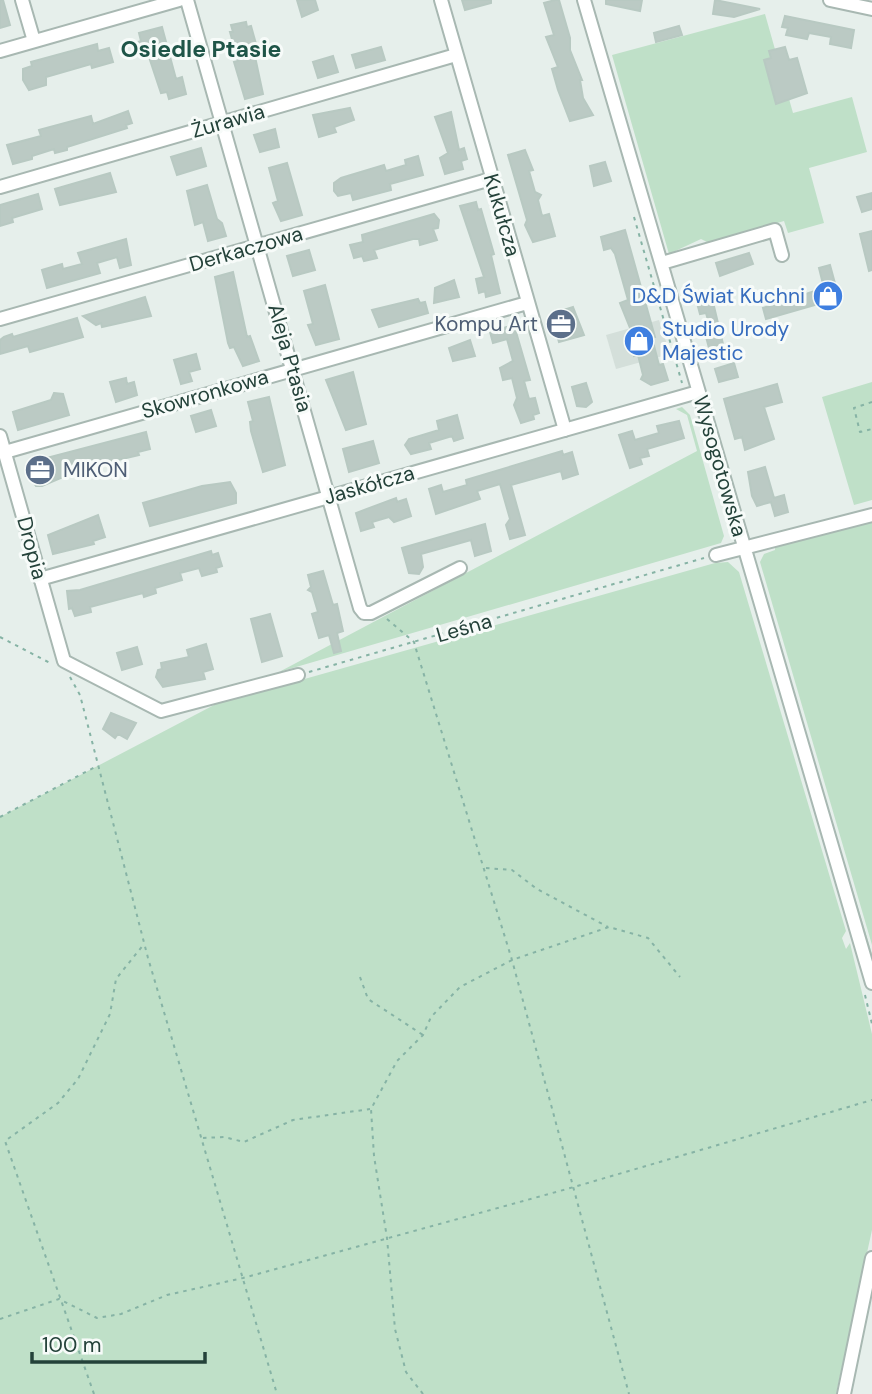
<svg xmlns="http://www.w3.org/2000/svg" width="872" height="1394" viewBox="0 0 872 1394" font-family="'DM Sans',sans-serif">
  <rect width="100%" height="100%" fill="#e6efeb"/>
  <path fill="#d4dfda" d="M659,320L670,354L616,369L606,335Z"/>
  <path fill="#bfe0c8" d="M765,14L793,113L852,97L867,152L809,168L824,223L788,233L784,221L709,243L701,239L669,254L612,55Z
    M872,382V500L854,505L822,397Z
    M682,407L690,415L724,536L721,543L279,672L697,451L687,415L676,409Z
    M872,522V945L760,562L764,554L775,550V545Z
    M728,562L739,572L846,931L842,938L846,949L850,943L872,1034V1230L836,1394H0V817L216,704L715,563Z
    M758,576L872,954V960L871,958Z"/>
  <path fill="#bbcac4" stroke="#b8c9c2" stroke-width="2" d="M0,0H3L10,25L0,28Z
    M297,0H315L318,10L302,17Z
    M462,0H491V3L465,10Z
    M555,0H559L570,38V50L582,80H580L583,98L593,115L570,121L558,90L552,69L558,67L546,37L554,35L544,3Z
    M606,0H642L640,11L606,4Z
    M715,0L760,9L734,17L713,14Z
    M785,16L854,30L851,48L830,44L831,37L809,33L807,39L786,35L788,28L782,27Z
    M246,22L247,27L251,26L258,51L254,52L263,94L245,99L234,62L238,61L230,32H233L231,25Z
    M679,26L682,35L656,42L654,33Z
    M162,27L176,79L182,77L186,94L169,99L167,92L161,93L147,51L142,53L138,42L141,41L139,33Z
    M97,44L98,51L109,48L113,62L92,68L91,64L46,77V85L29,90L23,80V69L32,66L31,62Z
    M381,47L385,60L356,68L352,55Z
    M785,47L789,60L797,58L807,93L776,104L764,60L771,58L769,51Z
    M333,56L338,72L318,78L313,62Z
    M350,108L354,120L334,127L336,132L319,137L313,115Z
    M128,111L132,123L126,125L127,128L67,147V150L55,153L54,149L32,156V159L13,164L7,145L41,136L39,130L91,116L93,124Z
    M451,112L459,150L464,148L467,159L461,161L463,169L445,174L440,158L448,153L435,117Z
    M275,129L279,147L260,152L254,135Z
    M201,148L206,166L177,175L171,157Z
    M525,150L533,170L529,171L535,192L541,195L538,200L542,216L549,214L555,236L533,242L525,225L527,220L508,155Z
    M418,156L423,175L390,184L391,190L353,200L351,193L338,196L334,191V183L341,178L384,165L386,171L406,165L405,160Z
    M605,162L611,181L594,186L590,166Z
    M287,163L302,215L281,221L273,203L278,201L269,168Z
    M110,173L116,192L60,205L55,189Z
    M207,185L217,219L222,223L226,236L208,241L203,222L195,225L187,191Z
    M872,193V209L862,212L857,197Z
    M38,194L42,209L12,218L13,222L0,226V205Z
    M476,202L478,210L481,209L494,254L491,255L500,293L486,297L485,291L479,293L476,279L484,277L460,206Z
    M434,214L439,220L438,228L433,229L437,240L420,245L419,239H413L374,250L377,258L364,261L362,256L354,258L350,245L363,242L362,235Z
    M625,230L655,337L652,338L659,365L663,364L668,380L651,385L641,379L643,375L638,355L634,356L628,334L632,333L620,303L628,300L615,254L611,248L604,250L601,237Z
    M872,231V270L869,271L860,234Z
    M126,239L131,265L120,268L117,257L97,263L100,273L47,288L42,270L62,264L63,269L82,264L78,253Z
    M309,250L315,270L293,276L287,256Z
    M749,253L753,264L720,276L716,263Z
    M830,265L839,298L766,319L763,308L824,288L819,268Z
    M233,272L247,337L250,336L259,361L243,366L234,347L230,348L228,343L215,277Z
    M454,280L459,297L434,303L435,288Z
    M325,285L339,339L316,345L308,325L313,324L304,291Z
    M145,297L151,316L102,327L101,323L96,325L83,316Z
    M712,298L723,344L709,348L705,333L711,331L706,313L700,314L697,303Z
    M418,299L420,303L425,302L428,313L379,327L372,310Z
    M573,307L584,335L559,342L551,314Z
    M77,318L83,337L30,352L28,346L0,354V340L4,337L12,334L13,337Z
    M514,325L530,380L524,381L529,399L535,398L539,413L533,415L534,419L521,423L514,405L517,398L512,378L503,380L500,368L513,361L507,339L493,343L490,332Z
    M470,340L475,356L453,361L449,348Z
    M196,354L200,369L189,372L192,381L181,384L174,360Z
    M734,363L738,377L719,382L715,369Z
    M353,372L366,424L346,430L326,380Z
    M126,378L127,384L134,382L137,395L116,402L110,382Z
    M586,383L592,402L586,407L577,406L572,387Z
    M777,384L782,402L764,407L774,439L745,450L742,437L735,439L724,399Z
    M54,393L63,394L69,415L18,430L13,412L51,400Z
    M269,397L285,465L263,472L251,431L250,422L253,421L248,402Z
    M211,410L216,426L196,432L191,416Z
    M457,415L463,438L454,441L452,436L429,443L431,449L411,454L405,445L409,439L439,430L437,421Z
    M679,421L684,438L647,449L649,456L640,458L642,464L630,468L619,435L632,431L635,440L659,433L657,426Z
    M146,432L150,449L138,452L139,455L84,468L42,486H36L32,480L31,468L40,465L39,460Z
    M373,441L379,463L349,472L343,449Z
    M562,451L563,455L572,452L578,474L563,479L561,471L511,485L525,535L510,539L506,525L510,519L500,484L477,491L480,499L436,514L429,489L441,485L443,492L467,485L466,480Z
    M765,467L774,498L784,495L788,512L775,516L771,502L757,506L752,496L748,472Z
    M230,482L236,493V503L150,526L143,503L202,486Z
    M396,498L397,502L406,499L411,516L394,522L389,517L372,522L374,527L361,531L356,513Z
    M98,515L105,537L93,541L94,544L53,554L48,535Z
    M485,524L491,551L475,556L471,540L421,554L423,567L419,574L409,573L402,548Z
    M211,551L212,555L218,553L222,566L216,568L217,572L202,576L199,568L180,573L182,580L155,588L156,593L144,597L143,593L90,607L91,612L75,616L72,608L69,609L67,591L80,590Z
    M323,571L333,605L337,604L343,631L337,633L341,651L334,653L329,635L319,638L312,614L318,612L312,592L308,590L311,587L308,575Z
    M270,614L282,656L262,662L251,619Z
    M206,644L213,669L203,672L205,679L163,687L156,677L158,670L162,669L161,663L189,657L187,650Z
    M137,647L142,664L122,670L117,653Z
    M111,713L136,723L127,739L118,734L115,738L103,729Z"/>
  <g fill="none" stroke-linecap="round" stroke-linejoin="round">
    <g stroke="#a8b8b2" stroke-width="16">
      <path id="minor" d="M22,0L34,41
        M187,0L360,608L364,613H371L460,568
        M441,0L565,430
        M584,0L872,983
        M830,0L872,9
        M0,51L179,0
        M0,187L456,55
        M662,263L775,230L782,255
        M0,319L491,179
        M0,436L64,661L161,711L298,675
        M5,452L527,303
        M716,555L872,515
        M40,579L698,392
        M844,1394L872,1258"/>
    </g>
    <path stroke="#86b3a5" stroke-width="2" stroke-dasharray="3.5 5" stroke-linecap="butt" d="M634,217L682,383
      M872,402L854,408L860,432L872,429
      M387,619L414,642L416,649L512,960L629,1394
      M0,637L52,664
      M309,672L704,558
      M70,677L80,695L148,958L277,1394
      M0,817L97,766
      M486,868L512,870L537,889L608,927
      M360,977L368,999L423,1035
      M865,995L872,1024
      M203,1138L224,1137L244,1142L293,1120L370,1109
      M0,1319L59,1299L97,1318L121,1314L167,1295L243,1278L574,1187L872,1100
      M94,1394L5,1141L58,1103L78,1079L110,1014L116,979L144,944
      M423,1394L406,1372L395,1329L387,1238L374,1156L371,1109L397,1061L423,1035L431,1017L460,987L512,960L609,927L648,938L680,977"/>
    <use href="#minor" stroke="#fff" stroke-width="12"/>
  </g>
  <defs>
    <g id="shop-disc" transform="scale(1.575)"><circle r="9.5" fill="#3f7fe0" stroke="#f7fbf9"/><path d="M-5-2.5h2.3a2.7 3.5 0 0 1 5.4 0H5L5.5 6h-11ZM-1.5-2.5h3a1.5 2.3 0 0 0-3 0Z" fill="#fff"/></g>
    <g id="office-disc" transform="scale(1.575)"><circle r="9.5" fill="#5c6f8a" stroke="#f7fbf9"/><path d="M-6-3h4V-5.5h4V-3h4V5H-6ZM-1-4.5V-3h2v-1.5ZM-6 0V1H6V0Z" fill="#fff"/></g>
  </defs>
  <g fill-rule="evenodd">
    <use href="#shop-disc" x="828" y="296"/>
    <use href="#office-disc" x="561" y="324"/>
    <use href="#shop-disc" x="639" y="341"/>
    <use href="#office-disc" x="40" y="470"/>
  </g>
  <g text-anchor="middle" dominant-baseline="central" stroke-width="6" stroke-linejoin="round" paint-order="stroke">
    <g font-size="21" fill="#24423a" stroke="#f7fbf9">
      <text transform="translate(228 121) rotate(-16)">Żurawia</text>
      <text transform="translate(502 215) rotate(74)">Kukułcza</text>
      <text transform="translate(246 249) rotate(-16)">Derkaczowa</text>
      <text transform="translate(290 358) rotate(74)">Aleja Ptasia</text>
      <text transform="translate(205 394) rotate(-16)">Skowronkowa</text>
      <text transform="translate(720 466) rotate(74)">Wysogotowska</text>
      <text transform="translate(369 485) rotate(-16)">Jaskółcza</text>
      <text transform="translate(32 548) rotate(75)">Dropia</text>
      <text transform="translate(464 628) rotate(-16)">Leśna</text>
    </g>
    <g font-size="21" fill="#366cbe" stroke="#f7fbf9" text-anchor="end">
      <text x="805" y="296">D&amp;D Świat Kuchni</text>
      <text x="662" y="329" text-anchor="start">Studio Urody<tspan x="662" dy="24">Majestic</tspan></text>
    </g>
    <g font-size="21" fill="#4e5e75" stroke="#f7fbf9" text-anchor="end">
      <text x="538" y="324">Kompu Art</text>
      <text x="63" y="470" text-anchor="start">MIKON</text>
    </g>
    <g font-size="23" font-weight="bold" fill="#1f5548" stroke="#f7fbf9">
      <text x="201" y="49">Osiedle Ptasie</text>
    </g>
  </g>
  <path d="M32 1352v10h173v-10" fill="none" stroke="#24423a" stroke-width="3.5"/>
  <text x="42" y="1352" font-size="21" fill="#24423a" stroke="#f7fbf9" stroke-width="5" paint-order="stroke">100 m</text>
</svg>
